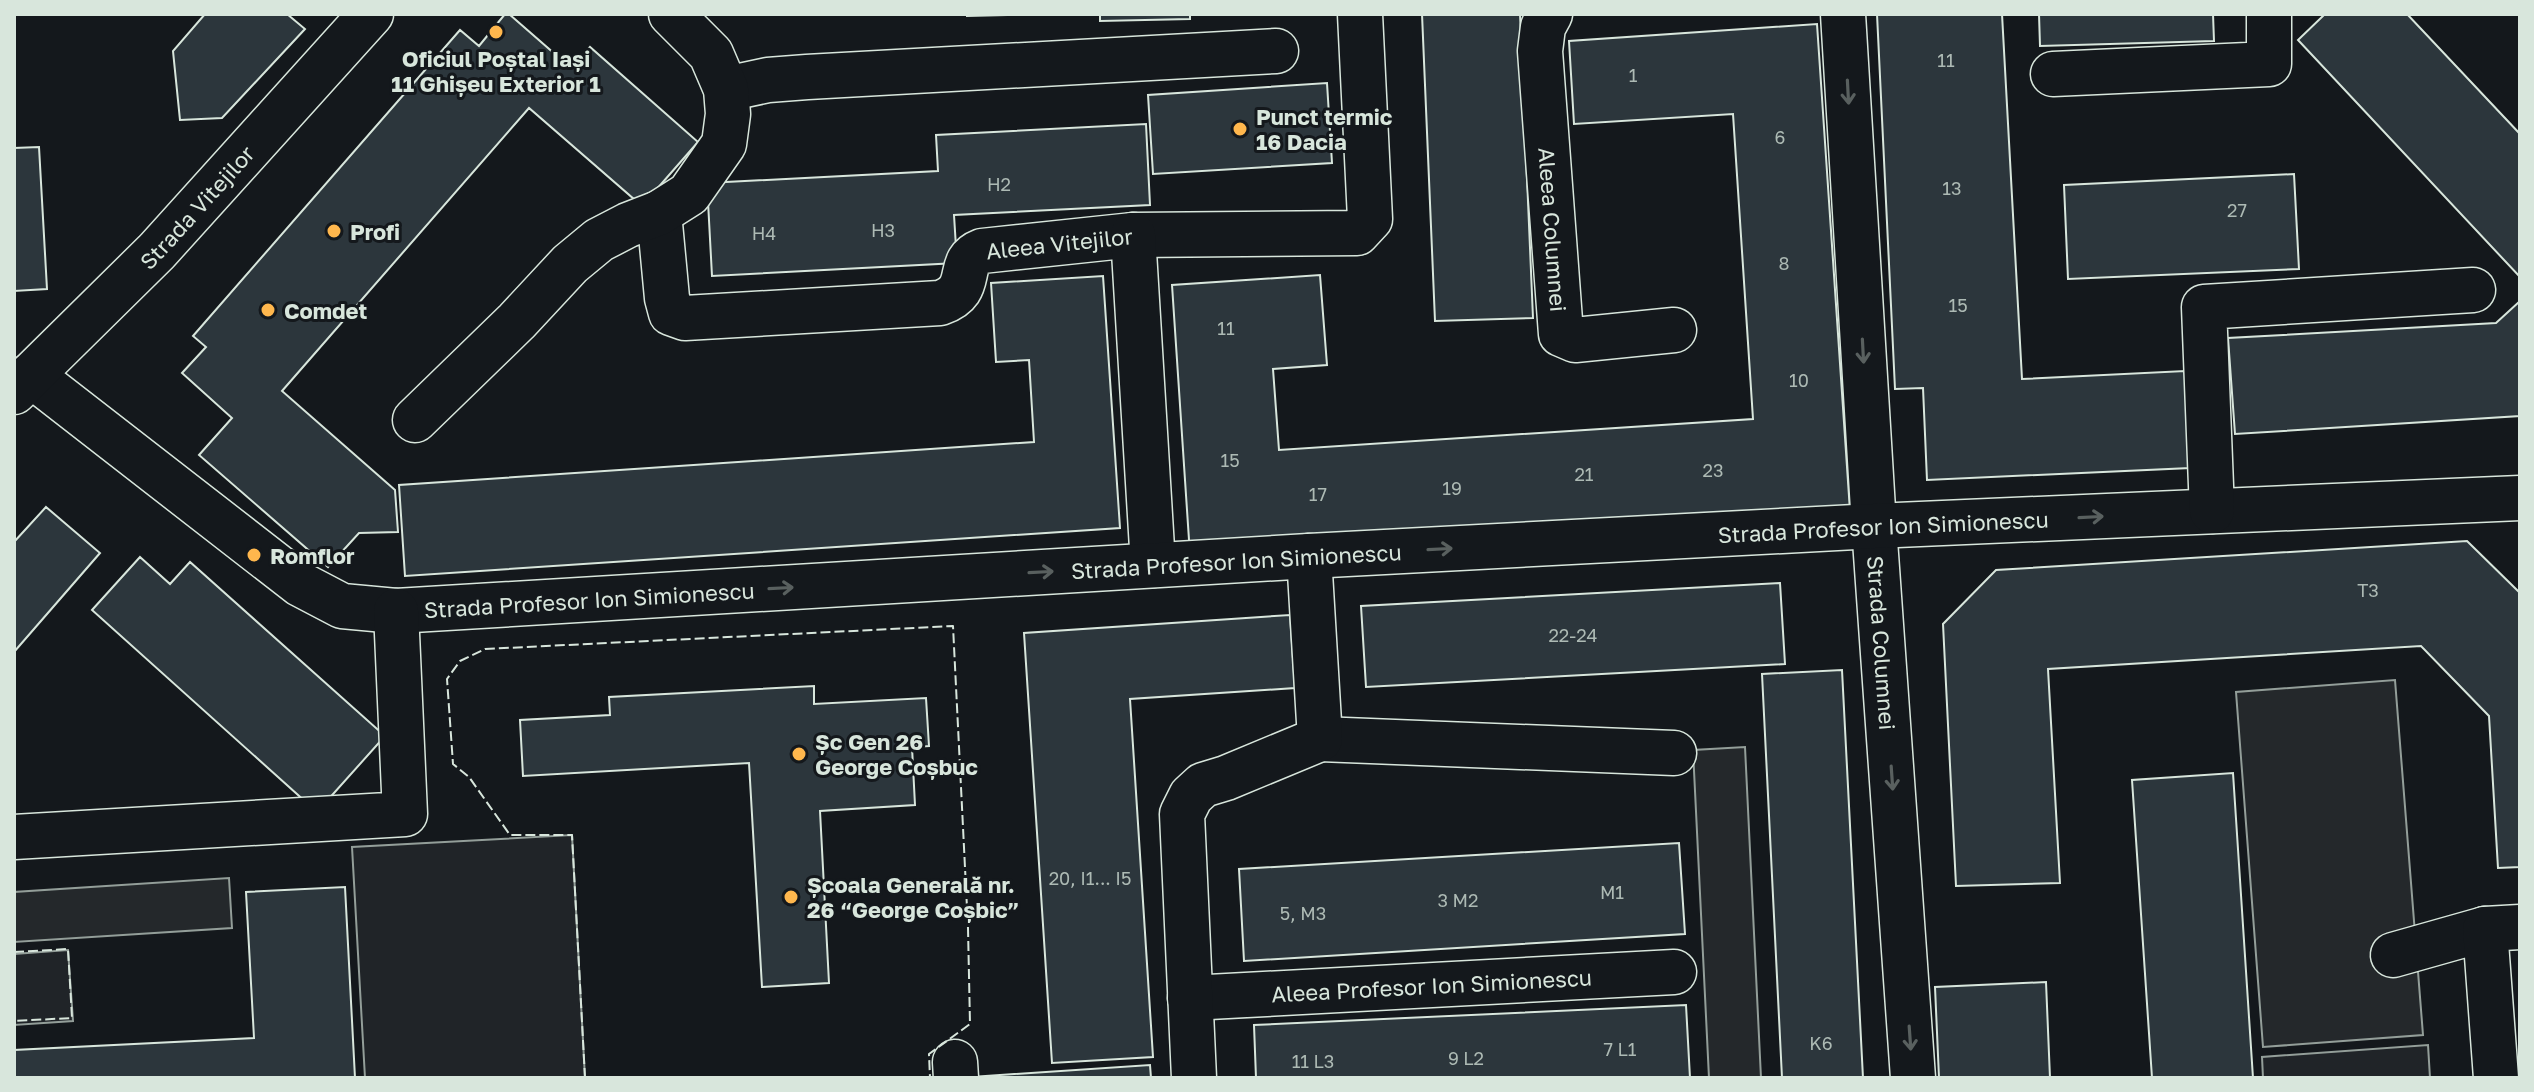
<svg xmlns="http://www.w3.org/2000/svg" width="2534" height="1092" viewBox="0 0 2534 1092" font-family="'Golos Text',sans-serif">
  <rect width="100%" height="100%" fill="#14181c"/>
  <path fill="#202428" stroke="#939e99" stroke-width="2" d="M572,835L585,1078H365L352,847Z
    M68,950L73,1021L14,1025V954Z
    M2428,1045L2430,1078H2263L2262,1057Z"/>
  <path fill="#24282b" stroke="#939e99" stroke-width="2" d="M2395,680L2423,1035L2263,1047L2236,692Z
    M1745,747L1761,1078H1709L1693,750Z
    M229,878L232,928L14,942V892Z"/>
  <path fill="#2c363c" stroke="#d8e6dc" stroke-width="2" d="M205,14H287L305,29L222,118L180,120L173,51Z
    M505,14H509L571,68L590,47L698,142L642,206L529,108L282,391L395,490L398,532L359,533L328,567L199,455L232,418L182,373L206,347L193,336L460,30L479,46Z
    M967,14H1048L967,16Z
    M1100,14H1190V19L1100,21Z
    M1422,14H1520L1533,318L1435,321Z
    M1877,14H2002L2022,379L2185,371L2190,468L1927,480L1923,388L1895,389Z
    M2039,14H2213L2214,41L2040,46Z
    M2325,14H2407L2520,134V277L2298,40Z
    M1817,24L1850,511L1190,555L1172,285L1320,275L1327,365L1273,369L1279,450L1753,419L1733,114L1574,124L1569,41Z
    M1327,83L1332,163L1153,174L1148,95Z
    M1146,124L1150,205L954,215L957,263L712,276L707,183L938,171L936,135Z
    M39,147L47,289L14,291V148Z
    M2294,174L2299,269L2068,279L2064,185Z
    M1103,276L1120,528L405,576L399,485L1034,442L1029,360L996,362L991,283Z
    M2520,301V416L2235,434L2228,338L2496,323Z
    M46,507L100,553L14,652V542Z
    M2467,541L2520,593V867L2498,868L2489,716L2421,646L2048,669L2060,883L1956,886L1943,624L1996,570Z
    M140,557L170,584L190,562L385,736L317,812L92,610Z
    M1780,583L1785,664L1366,687L1361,606Z
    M1290,615L1295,688L1130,699L1153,1057L1052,1063L1024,633Z
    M1842,670L1863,1078H1782L1762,674Z
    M814,686V704L926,698L929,746L912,747L915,805L820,811L829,983L762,987L749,763L523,776L520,720L610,715L609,697Z
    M2233,773L2253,1078H2152L2132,780Z
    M1679,843L1685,934L1244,961L1239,869Z
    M345,887L355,1078H14V1050L254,1038L246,892Z
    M2046,982L2050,1078H1939L1935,987Z
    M1686,1005L1690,1078H1256L1254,1025Z
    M1150,1065L1151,1078L971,1077Z"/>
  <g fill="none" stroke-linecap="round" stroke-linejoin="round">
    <g stroke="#d8e6dc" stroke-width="47">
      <g id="minor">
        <path id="s1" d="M1550,14L1543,27L1540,51L1561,334L1575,340L1674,330"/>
        <path id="s2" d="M1843,14L1874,526L1913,1078"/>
        <path d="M2053,74L2269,64V14"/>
        <path d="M726,89L768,80L807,77L1276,51"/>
        <path id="s3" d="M659,213L667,298L671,313L685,318L940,303C978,290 953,262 982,251L1133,235L1357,233L1370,219L1360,14"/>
        <path d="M1133,235L1153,565"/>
        <path id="s4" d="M31,375L300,584L342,606L396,611L1309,556L1874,526L2520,498"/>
        <path id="s5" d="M14,392L157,251L371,14"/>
        <path d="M415,420L517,321L570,264L599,240L628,225L659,213L689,194L724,144L728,114L726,89L711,54L671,14"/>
        <path d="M2212,511L2204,307L2473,290"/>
        <path d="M1320,739L1674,753"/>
        <path d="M14,837L405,814L396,611"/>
        <path d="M2393,955L2485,929"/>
        <path id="s6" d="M1190,998L1674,972"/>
        <path d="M955,1062L956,1078"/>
        <path d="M1194,1078L1182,814L1191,796L1203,785L1226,778L1320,739L1309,556"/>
        <path d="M2496,1078L2485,929L2520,927"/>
      </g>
    </g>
    <use href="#minor" stroke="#14181c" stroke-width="44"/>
    <path stroke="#d8e6dc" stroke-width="2" stroke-dasharray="10 4" stroke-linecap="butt" d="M14,952L68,949L72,1018L14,1021
      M585,1078L572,835H510L469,777L453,764L447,679L460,661L485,649L953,626L968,928L970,1024L929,1054L930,1078"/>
  </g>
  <defs><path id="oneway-shaft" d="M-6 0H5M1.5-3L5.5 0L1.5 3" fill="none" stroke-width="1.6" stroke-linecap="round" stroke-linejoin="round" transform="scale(2)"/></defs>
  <g stroke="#59605f">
    <use href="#oneway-shaft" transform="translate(1848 92) rotate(87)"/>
    <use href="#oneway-shaft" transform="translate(1863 351) rotate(87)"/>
    <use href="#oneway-shaft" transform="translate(2091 517) rotate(-3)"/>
    <use href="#oneway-shaft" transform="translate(1440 549) rotate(-3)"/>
    <use href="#oneway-shaft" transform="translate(1041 572) rotate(-3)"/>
    <use href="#oneway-shaft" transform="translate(781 588) rotate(-3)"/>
    <use href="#oneway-shaft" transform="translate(1892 778) rotate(86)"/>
    <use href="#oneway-shaft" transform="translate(1910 1038) rotate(86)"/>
  </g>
  <g fill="#ffb74d" stroke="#14181c" stroke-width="3">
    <circle cx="496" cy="32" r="8"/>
    <circle cx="1240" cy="129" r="8"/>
    <circle cx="334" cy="231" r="8"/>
    <circle cx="268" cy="310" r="8"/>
    <circle cx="254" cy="555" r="8"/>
    <circle cx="799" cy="754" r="8"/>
    <circle cx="791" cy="897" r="8"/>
  </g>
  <g text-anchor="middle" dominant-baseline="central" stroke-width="6" stroke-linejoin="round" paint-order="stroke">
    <g font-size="18" fill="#adbab4">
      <text x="1946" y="60">11</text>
      <text x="1633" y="75">1</text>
      <text x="1780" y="137">6</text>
      <text x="999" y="184">H2</text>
      <text x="1952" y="188">13</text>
      <text x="2237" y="210">27</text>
      <text x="883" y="230">H3</text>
      <text x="764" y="233">H4</text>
      <text x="1784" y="263">8</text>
      <text x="1958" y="305">15</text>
      <text x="1226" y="328">11</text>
      <text x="1799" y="380">10</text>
      <text x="1230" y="460">15</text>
      <text x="1713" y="470">23</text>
      <text x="1584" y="474">21</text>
      <text x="1452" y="488">19</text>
      <text x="1318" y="494">17</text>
      <text x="2368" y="590">T3</text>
      <text x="1573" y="635">22-24</text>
      <text x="1090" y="878">20, I1... I5</text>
      <text x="1612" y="892">M1</text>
      <text x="1458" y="900">3 M2</text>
      <text x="1303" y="913">5, M3</text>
      <text x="1821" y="1043">K6</text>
      <text x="1620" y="1049">7 L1</text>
      <text x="1466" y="1058">9 L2</text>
      <text x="1313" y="1061">11 L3</text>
    </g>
    <g font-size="22" font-weight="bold" fill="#d8e6dc" stroke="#14181c" text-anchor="start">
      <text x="496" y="58" text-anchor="middle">Oficiul Poștal Iași<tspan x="496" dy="25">11 Ghișeu Exterior 1</tspan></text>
      <text x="1256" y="116">Punct termic<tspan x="1256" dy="25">16 Dacia</tspan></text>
      <text x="350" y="231">Profi</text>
      <text x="284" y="310">Comdet</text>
      <text x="270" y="555">Romflor</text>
      <text x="815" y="741">Șc Gen 26<tspan x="815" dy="25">George Coșbuc</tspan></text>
      <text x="807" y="884">Școala Generală nr.<tspan x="807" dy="25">26 “George Coșbic”</tspan></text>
    </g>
    <g font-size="22" fill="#d8e6dc" stroke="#14181c">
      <text stroke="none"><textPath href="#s5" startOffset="260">Strada Vitejilor</textPath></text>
      <text stroke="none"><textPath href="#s1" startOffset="218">Aleea Columnei</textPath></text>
      <text stroke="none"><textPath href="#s3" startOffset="520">Aleea Vitejilor</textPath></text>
      <text stroke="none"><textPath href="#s4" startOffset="1932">Strada Profesor Ion Simionescu</textPath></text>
      <text stroke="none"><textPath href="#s4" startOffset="1284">Strada Profesor Ion Simionescu</textPath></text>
      <text stroke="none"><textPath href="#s4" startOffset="636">Strada Profesor Ion Simionescu</textPath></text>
      <text stroke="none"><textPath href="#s2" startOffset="630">Strada Columnei</textPath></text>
      <text stroke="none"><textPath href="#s6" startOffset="242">Aleea Profesor Ion Simionescu</textPath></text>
    </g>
  </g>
  <rect width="2534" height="1092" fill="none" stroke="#d8e6dc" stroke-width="32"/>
</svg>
